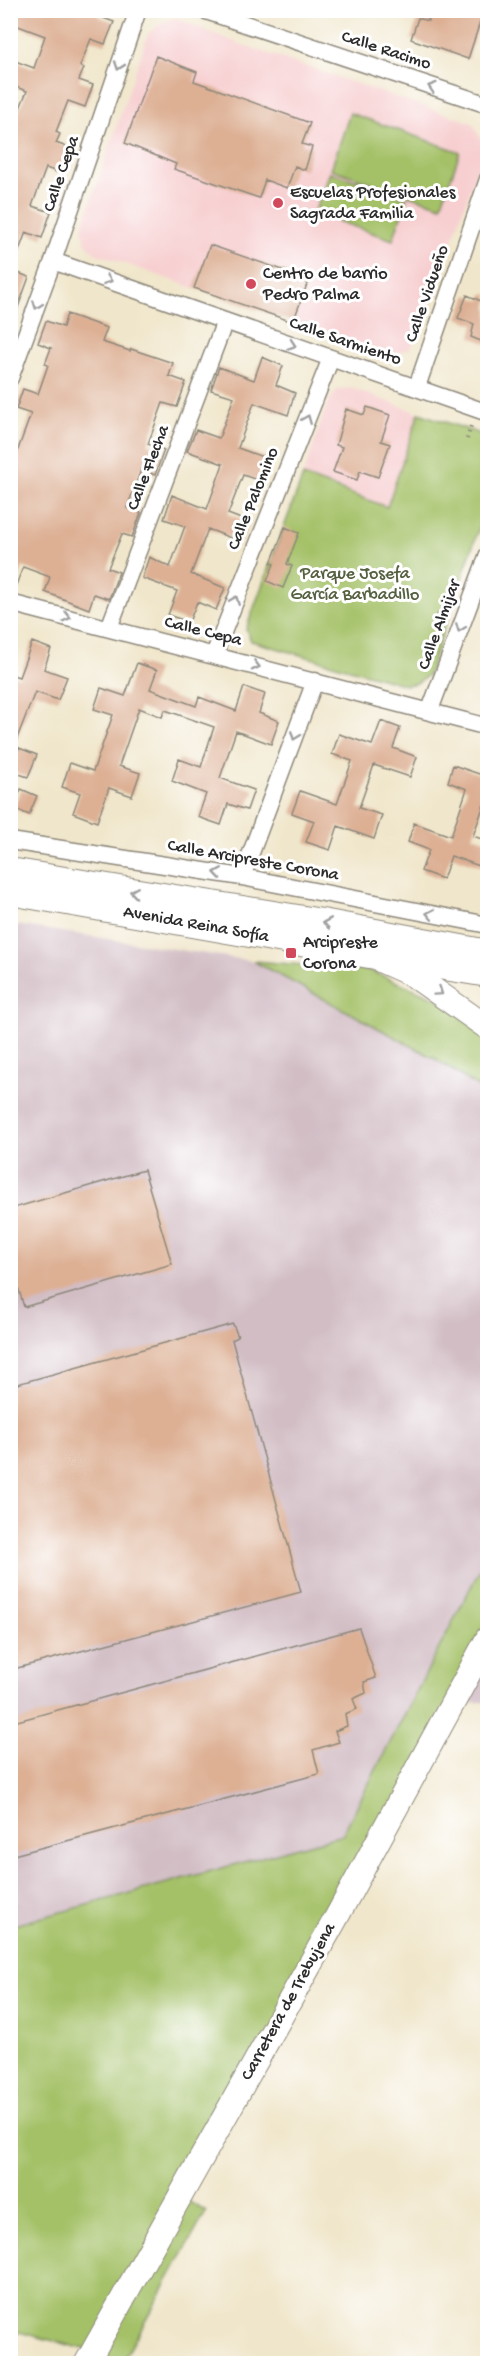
<svg xmlns="http://www.w3.org/2000/svg" width="498" height="2374" viewBox="0 0 498 2374" font-family="'Gochi Hand',sans-serif">
  <rect width="100%" height="100%" fill="#fff"/>
  <filter id="ink" filterUnits="userSpaceOnUse"><feTurbulence type="fractalNoise" baseFrequency=".0167" numOctaves="2"/><feDisplacementMap in="SourceGraphic" scale="12" xChannelSelector="R" yChannelSelector="G"/><feConvolveMatrix kernelMatrix="1 2 1 2 8 2 1 2 1" color-interpolation-filters="sRGB"/></filter>
  <filter id="wash" filterUnits="userSpaceOnUse"><feTurbulence type="fractalNoise" baseFrequency=".008" numOctaves="4" result="noise"/><feDisplacementMap in="SourceGraphic" scale="24" xChannelSelector="R" yChannelSelector="G"/><feGaussianBlur stdDeviation="1.35" result="paint"/><feColorMatrix in="noise" values="0 0 0 0 0 0 0 0 0 0 0 0 0 0 0 0 0 1.4 0 .05"/><feComposite in="paint" operator="in"/></filter>
  <g filter="url(#wash)">
    <rect width="100%" height="100%" fill="#f0e6cb"/>
    <path fill="#f7cfd0" d="M175,18L240,44L472,123L482,141L481,159L421,330L409,349L390,354L293,322L309,280L210,246L194,288L95,253L85,242L82,228L148,34L163,22Z
      M351,388L419,413L387,507L303,476L328,402L337,390Z"/>
    <path fill="#d2bdc5" d="M10,924L253,961L434,1058L481,1089L488,1103L487,1556L342,1835L11,1926Z
      M487,1649V1702L460,1703Z"/>
    <path fill="#a4c168" stroke="#68764a" stroke-width="1.5" d="M350,113L460,152L441,206L331,169Z
      M330,172L407,198L393,240L314,213Z
      M419,413L487,436V505L428,675L417,683L406,685L251,641L246,629L303,476L387,507Z
      M253,961L368,970L443,1001L487,1034V1103L481,1089L434,1058Z
      M487,1556V1649L181,2197L206,2212L122,2363H85L92,2351L11,2330L10,1926L342,1835Z"/>
    <g id="blocks">
      <path fill="#ddb094" d="M10,10H100L98,16L114,22L105,44L91,39L80,66L84,68L79,80L93,85L85,107L68,101L56,132L60,134L56,143L72,149L62,174L46,168L32,206L51,212L42,238L26,232L12,269H10V132L27,91L10,85V59L34,68L45,36L10,23Z
        M432,10H484L468,59L411,39L418,18L428,21Z
        M156,56L197,72L194,81L310,123L302,144L312,147L305,170L295,166L287,188L265,180L259,198L174,169L176,164L125,143Z
        M210,245L309,279L293,322L194,288Z
        M10,270L29,277L12,324L10,323Z
        M483,294H488V344L471,337L474,324L458,318L467,295L481,301Z
        M67,314L107,328L102,342L130,351L131,349L173,363L169,376L186,382L177,407L163,403L148,444L164,450L155,475L141,470L127,508L141,513L132,537L122,534L108,568L119,572L109,599L94,594L89,609L45,592L50,577L23,567L13,593H10V453L16,455L31,414L16,409L23,389L38,394L48,365L45,364L51,348L38,343L46,321L63,327Z
        M262,357L283,366L276,385L295,393L288,415L254,403L238,448L271,460L263,482L243,475L228,514L249,522L241,542L208,529L191,574L225,588L216,610L197,602L189,622L168,615L177,591L142,578L149,557L170,567L185,526L164,519L172,495L207,509L223,464L187,451L196,430L219,438L234,397L211,390L219,367L254,380Z
        M367,407L390,415L381,441L390,444L378,477L360,471L357,480L333,472L342,447L336,445L346,409L364,415Z
        M285,527L299,533L287,564L292,566L283,588L267,581L274,564L271,563Z
        M32,642L51,649L44,669L67,677L58,700L35,692L14,746L37,755L28,777L10,771V674L19,677Z
        M137,663L157,670L150,689L196,706L199,697L236,711L244,687L265,694L259,713L279,721L271,744L236,731L220,778L254,790L247,810L228,804L221,825L198,817L206,794L172,781L179,759L201,767L214,727L165,710L162,717L139,708L119,766L140,773L132,796L109,788L97,822L73,813L80,793L62,787L70,763L93,771L113,715L94,709L101,688L125,696Z
        M381,721L400,728L393,748L417,757L410,777L374,765L359,808L382,815L374,839L338,826L330,850L306,842L314,821L292,813L300,791L337,804L352,761L332,754L339,734L372,745Z
        M453,765L488,777V793L473,836L488,841V869L451,856L443,879L421,871L429,850L408,842L414,823L451,836L467,789L448,782Z
        M21,789L37,796L29,815L13,808Z
        M144,1170L172,1264L24,1307L10,1260V1209Z
        M233,1324L238,1337L232,1340L301,1592L10,1670V1386Z
        M359,1628L376,1678L364,1682L366,1693L353,1699L357,1709L345,1714L347,1726L335,1731L339,1742L313,1750L319,1774L10,1856V1723Z"/>
    </g>
  </g>
  <g filter="url(#ink)">
    <use href="#blocks" fill-opacity="0" stroke="#8e887b" stroke-width="1.5"/>
    <g fill="none" stroke-linecap="round" stroke-linejoin="round">
      <g stroke="#8e887b" stroke-width="19">
        <path id="street" d="M203,10L488,105
          M53,261L488,413
          M10,378L53,261L138,10
          M417,387L488,179
          M10,603L488,727
          M109,628L225,321
          M214,655L331,358
          M430,710L488,554
          M10,841L242,877L488,925
          M242,877L315,681"/>
      </g>
      <g stroke="#8e887b" stroke-width="26">
        <path id="secondary" d="M382,961L413,975L488,1028
          M86,2364L335,1920L488,1638"/>
      </g>
      <g stroke="#8e887b" stroke-width="28">
        <path id="primary" d="M10,871L322,922L488,953
          M10,892L369,955L488,974"/>
      </g>
      <path stroke="#8e887b" stroke-width="4" stroke-dasharray="1.5 4.5" stroke-linecap="butt" d="M467,439L471,426
        M437,614L447,618"/>
      <use href="#street" stroke="#fff" stroke-width="16"/>
      <use href="#secondary" stroke="#fff" stroke-width="24"/>
      <use href="#primary" stroke="#fff" stroke-width="26"/>
    </g>
    <defs><path id="oneway-chevron" d="M-2-3.5L2.5 0L-2 3.5" fill="none" stroke-width="1.6" stroke-linecap="round" stroke-linejoin="round" transform="scale(1.5)"/></defs>
    <g stroke="#a0a0a0">
      <use href="#oneway-chevron" transform="translate(119 66) rotate(109)"/>
      <use href="#oneway-chevron" transform="translate(432 87) rotate(-162)"/>
      <use href="#oneway-chevron" transform="translate(108 280) rotate(19)"/>
      <use href="#oneway-chevron" transform="translate(37 305) rotate(110)"/>
      <use href="#oneway-chevron" transform="translate(292 345) rotate(19)"/>
      <use href="#oneway-chevron" transform="translate(307 419) rotate(-68)"/>
      <use href="#oneway-chevron" transform="translate(235 600) rotate(-68)"/>
      <use href="#oneway-chevron" transform="translate(67 617) rotate(14)"/>
      <use href="#oneway-chevron" transform="translate(460 628) rotate(111)"/>
      <use href="#oneway-chevron" transform="translate(256 666) rotate(14)"/>
      <use href="#oneway-chevron" transform="translate(295 736) rotate(111)"/>
      <use href="#oneway-chevron" transform="translate(218 873) rotate(-171)"/>
      <use href="#oneway-chevron" transform="translate(134 892) rotate(-171)"/>
      <use href="#oneway-chevron" transform="translate(430 914) rotate(-169)"/>
      <use href="#oneway-chevron" transform="translate(327 923) rotate(-170)"/>
      <use href="#oneway-chevron" transform="translate(439 992) rotate(34)"/>
    </g>
  </g>
  <g fill="#d1495b" stroke="#fff" stroke-width="2">
    <circle cx="278" cy="203" r="6"/>
    <circle cx="251" cy="284" r="6"/>
    <rect x="285" y="947" width="12" height="12" rx="3"/>
  </g>
  <g text-anchor="middle" dominant-baseline="central" stroke-width="6" stroke-linejoin="round" paint-order="stroke">
    <g font-size="18" fill="#2b2b2b" stroke="#fff">
      <text transform="translate(386 51) rotate(18)">Calle Racimo</text>
      <text transform="translate(62 174) rotate(-71)">Calle Cepa</text>
      <text transform="translate(428 294) rotate(-71)">Calle Vidueño</text>
      <text transform="translate(345 342) rotate(19)">Calle Sarmiento</text>
      <text transform="translate(149 468) rotate(-69)">Calle Flecha</text>
      <text transform="translate(254 499) rotate(-68)">Calle Palomino</text>
      <text transform="translate(440 625) rotate(-70)">Calle Almijar</text>
      <text transform="translate(203 632) rotate(14)">Calle Cepa</text>
      <text transform="translate(253 861) rotate(10)">Calle Arcipreste Corona</text>
      <text transform="translate(196 925) rotate(10)">Avenida Reina Sofía</text>
      <text transform="translate(289 2002) rotate(-61)">Carretera de Trebujena</text>
    </g>
    <g font-size="18" fill="#2b2b2b" stroke="#fff" text-anchor="start">
      <text x="290" y="193">Escuelas Profesionales<tspan x="290" dy="21">Sagrada Familia</tspan></text>
      <text x="263" y="274">Centro de barrio<tspan x="263" dy="21">Pedro Palma</tspan></text>
      <text x="303" y="943">Arcipreste<tspan x="303" dy="21">Corona</tspan></text>
    </g>
    <g font-size="18" fill="#556040" stroke="#fff">
      <text x="355" y="574">Parque Josefa<tspan x="355" dy="21">García Barbadillo</tspan></text>
    </g>
  </g>
  <rect width="498" height="2374" fill="none" stroke="#fff" stroke-width="36"/>
</svg>
